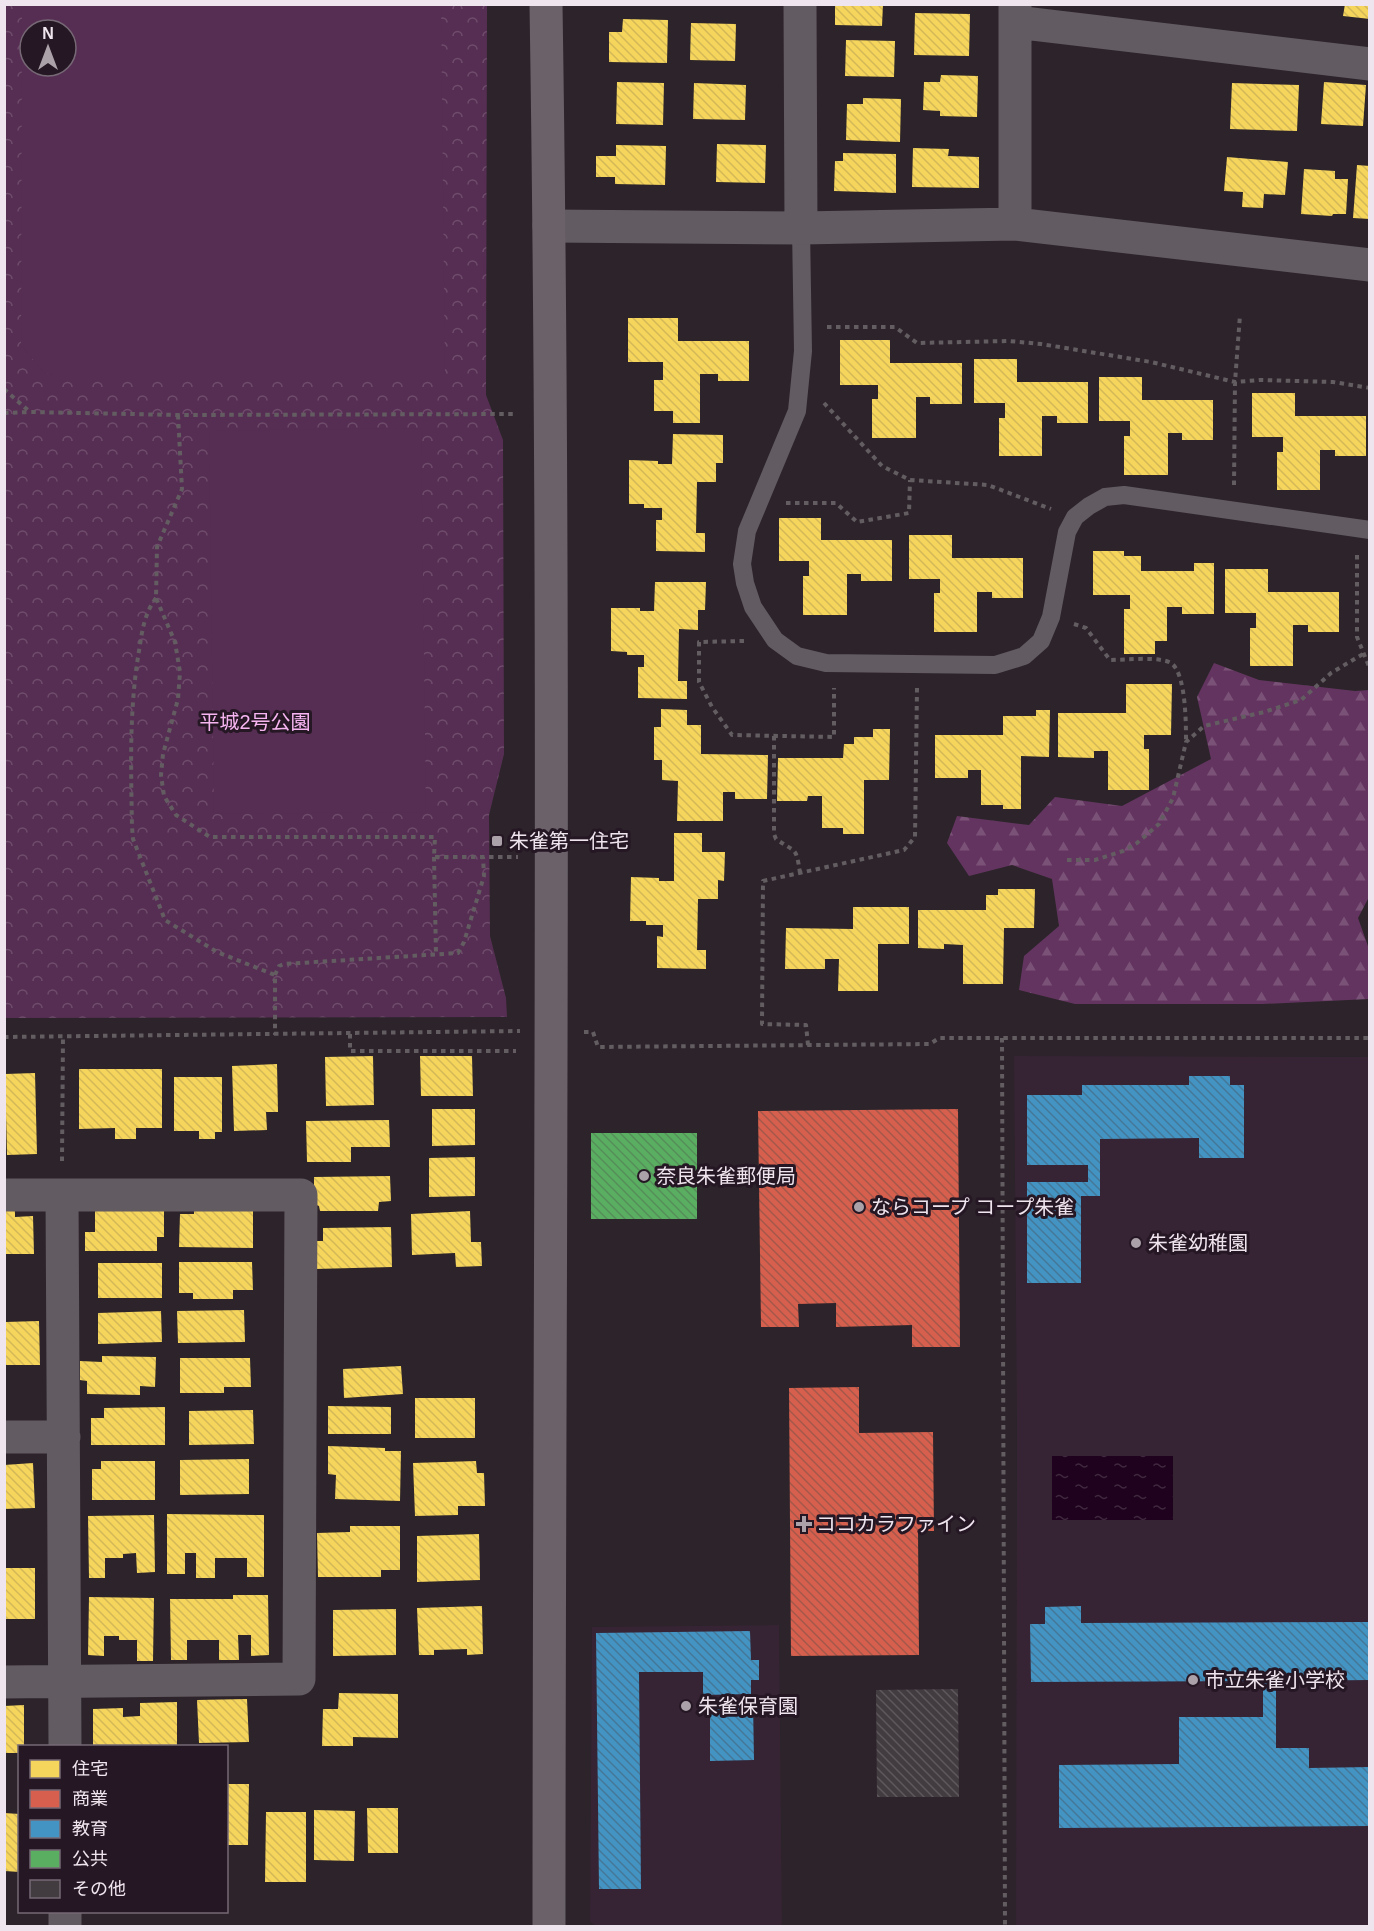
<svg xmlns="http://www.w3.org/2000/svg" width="1374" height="1931" viewBox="0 0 1374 1931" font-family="Helvetica,'Noto Sans JP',sans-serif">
  <defs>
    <pattern id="forest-firs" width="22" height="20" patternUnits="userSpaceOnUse" patternTransform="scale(1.5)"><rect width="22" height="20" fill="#633460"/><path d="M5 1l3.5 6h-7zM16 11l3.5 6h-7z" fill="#7a5177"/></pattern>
    <pattern id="park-crowns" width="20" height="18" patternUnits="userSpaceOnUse" patternTransform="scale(1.5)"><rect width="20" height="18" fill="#562e53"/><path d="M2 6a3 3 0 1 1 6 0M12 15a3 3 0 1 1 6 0" fill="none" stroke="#6f4c6c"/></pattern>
    <pattern id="water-ripples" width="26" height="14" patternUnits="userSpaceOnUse" patternTransform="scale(1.5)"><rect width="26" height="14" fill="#1f031e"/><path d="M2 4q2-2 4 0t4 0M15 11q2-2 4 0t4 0" fill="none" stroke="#40283f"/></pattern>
    <pattern id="homes-back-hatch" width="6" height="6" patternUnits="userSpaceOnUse" patternTransform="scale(1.5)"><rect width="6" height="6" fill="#f6d55c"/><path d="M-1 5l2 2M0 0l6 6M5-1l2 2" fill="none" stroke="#d3b858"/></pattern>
    <pattern id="shops-back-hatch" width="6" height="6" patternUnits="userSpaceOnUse" patternTransform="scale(1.5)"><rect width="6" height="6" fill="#d6604d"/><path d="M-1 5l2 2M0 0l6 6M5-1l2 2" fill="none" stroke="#a4574b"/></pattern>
    <pattern id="schools-back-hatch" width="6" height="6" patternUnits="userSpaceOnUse" patternTransform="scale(1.5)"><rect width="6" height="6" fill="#4393c3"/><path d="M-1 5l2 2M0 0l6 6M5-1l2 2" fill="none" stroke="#457898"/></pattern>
    <pattern id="public-back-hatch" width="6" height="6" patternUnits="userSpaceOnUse" patternTransform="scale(1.5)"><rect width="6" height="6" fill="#5aae61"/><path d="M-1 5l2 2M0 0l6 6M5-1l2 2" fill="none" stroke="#558e59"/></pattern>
    <pattern id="building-back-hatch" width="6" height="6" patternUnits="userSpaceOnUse" patternTransform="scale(1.5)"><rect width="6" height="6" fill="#423b40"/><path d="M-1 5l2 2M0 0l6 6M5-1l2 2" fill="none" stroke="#5e575c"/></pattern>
  </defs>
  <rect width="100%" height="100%" fill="#2c242a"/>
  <path fill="#362434" d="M1014,1056L1369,1057V1925L1016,1926L1017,1430Z
    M779,1625L782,1926H596L590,1922L592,1627Z"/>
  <path fill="url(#forest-firs)" d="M1214,663L1259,680L1355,691L1369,690V897L1358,918L1369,949V999L1262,1004H1075L1019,990L1024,956L1059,926L1052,879L1012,865L969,876L947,843L957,816L1029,825L1055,797L1122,806L1211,759L1197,697Z"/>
  <path fill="url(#park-crowns)" fill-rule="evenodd" d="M4,5H487L486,395L503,440L504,754L489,815L490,936L506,998L507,1017L5,1018ZM30,30H66V66H30Z"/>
  <path fill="#562e53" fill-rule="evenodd" d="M29,4L441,5L445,375H57L44,373L21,345L22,9ZM30,30H66V66H30Z
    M421,428L426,812L214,814L209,431Z"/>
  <path fill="url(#water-ripples)" d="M1052,1456H1173V1520H1052Z"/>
  <path fill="url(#homes-back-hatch)" d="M835,4H883L882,26L835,25Z
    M1345,4H1370V19L1343,16Z
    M915,13L970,14L969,56L914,55Z
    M623,19L668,20L667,63L609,62V32H622Z
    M691,23L736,24L735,61L690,60Z
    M846,40L895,41L894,77L845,76Z
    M941,75L978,76L977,117L940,116V111L923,110L924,82H940Z
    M617,82L664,83L663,125L616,124Z
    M1324,82L1366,85L1363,126L1321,124Z
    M694,83L746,85L745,120L693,119Z
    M1232,83L1299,85L1297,131L1230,129Z
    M863,98L901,99L900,142L846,140L847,104H863Z
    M717,144L766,145L765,183L716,182Z
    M616,145L666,146L665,185L615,184V177H596V156H616Z
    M913,148L949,149L948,156L979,157V188L912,187Z
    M843,153L896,154V193L834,191L835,161H843Z
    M1227,157L1288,162L1285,195L1264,194L1263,208L1242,207L1243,192L1224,191Z
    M1357,165L1370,166V219L1353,218Z
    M1304,169L1335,171V179H1348L1346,214H1333L1332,216L1301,214Z
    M628,318H678V341H749V381H718V374H700V423H673V411H654V380H663V362H628Z
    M840,340H890V363H962V404H930V397H916V438H872V399H878V385H840Z
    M974,359H1017V382H1088V423H1057V416H1042V456H999V418H1005V403H974Z
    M1099,377H1142V400H1213V440H1182V433H1168V475H1124V436H1130V421H1099Z
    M1252,393H1295V416H1366V456H1335V450H1320V490H1277V452H1283V437H1252Z
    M673,434L723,435V463H716V482H697L696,533H705V552L656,551V520H662V508H644V504H629V460L658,461V464H672Z
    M779,518H821V540H892V581H861V574H847V615H803V576H809V561H779Z
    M909,535H952V558H1023V598H992V592H977V632H934V593H940V579H909Z
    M1093,551H1124V556H1141V571H1194V563H1214V614H1182V607H1167V641H1155V654H1124V609H1130V595H1093Z
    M1225,569H1268V592H1339V632H1308V625H1293V666H1250V628H1256V613H1225Z
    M655,582H706L705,610H698V630L679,629L678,681H687V699L638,698V667H644V655H627V652L611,651V608H640V611H654Z
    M1126,684H1172L1171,735H1144V749H1149V790H1108V751H1094V758L1058,757V713H1126Z
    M661,709L687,710V725H701V754L768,755L767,799H735V792H723V821H677L678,781L662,780V760H654V727H661Z
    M1036,710H1050L1049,757L1021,756V809H1003V805H981V770H968V778H935V735H1003V716H1036Z
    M873,729H890L889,780H864V834H843V828H822V796H808L807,801H777L778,758H843L844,744H854V737H873Z
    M674,833H702V852H725L724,881L718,880V899H698L697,950H706V969L657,968V936L663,937V925H646V921H630L631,877L659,878V881H674Z
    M998,889H1035L1034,928H1004L1003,984H963V945L944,944V949L918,948V910H986V895H998Z
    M853,907H909V944H878V991H838L839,959H825V969H785L786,928L853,929Z
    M373,1056L374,1105L326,1106L325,1057Z
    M420,1056H472L473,1096H421Z
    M277,1064L278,1112H266L267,1130L234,1131L232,1066Z
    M79,1069H162V1128H136V1139H115V1128L79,1129Z
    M35,1073L37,1154L7,1155L5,1074Z
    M174,1077H222V1132H215V1139H199V1131H174Z
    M432,1109H475V1145L432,1146Z
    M389,1120L390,1147H351V1162H307L306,1121Z
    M475,1157V1196L429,1197V1158Z
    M390,1176L391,1201L379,1202L378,1211H320L319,1206L314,1204V1177Z
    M194,1208L253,1209V1248L179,1247L180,1214H194Z
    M95,1209H164V1237H157V1251H85V1232H95Z
    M15,1210V1217L33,1216L34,1254H4V1211Z
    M470,1211L471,1242H481L482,1266L456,1267L455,1253L412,1255L411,1214Z
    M391,1227L392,1267L315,1269L314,1241H323V1228Z
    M179,1262H252L253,1290H233V1299H193V1293H179Z
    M98,1263H162V1298H98Z
    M244,1310L245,1342L178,1343L177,1311Z
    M161,1311L162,1342L98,1344V1313Z
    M39,1321L40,1365H5V1322Z
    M102,1356L156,1357L155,1387L140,1386V1395L87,1394V1381L80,1380V1361L102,1362Z
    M180,1358H250L251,1387H224V1393H180Z
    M401,1366L403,1394L344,1398L343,1369Z
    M415,1398H475V1438H415Z
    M328,1406L391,1407V1434H328Z
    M165,1407V1445H91V1418H104V1408Z
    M253,1410L254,1444L189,1445V1411Z
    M328,1446L385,1448V1451H401L400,1501L335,1499L336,1475L328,1474Z
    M249,1459V1494L180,1495V1460Z
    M101,1461H155V1500H92V1469H101Z
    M476,1461L477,1473H484L485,1506H458V1515L415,1516L413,1463Z
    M33,1463L35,1508L4,1509V1465Z
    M167,1514L264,1515V1577H247V1558H215V1578H196V1553H185V1574H167Z
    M154,1515L155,1572L137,1573L136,1553L123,1554V1558H105V1578H89L88,1516Z
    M350,1526H400V1570H381V1577H318L317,1533L350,1532Z
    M479,1534L480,1580L417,1582V1536Z
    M4,1568H35V1619H4Z
    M233,1595H268L269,1655L251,1656V1635H238L239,1660H219V1640H187V1660H171L170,1599H233Z
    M89,1597L154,1598L153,1661H137V1640H119V1636H104V1656L88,1655Z
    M482,1606L483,1654L467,1655V1649L434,1650V1655H419L417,1608Z
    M396,1609V1655L333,1656V1610Z
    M339,1693L398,1694V1738L353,1737V1746H322L323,1709H338Z
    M247,1699L249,1742L199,1743L197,1700Z
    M177,1702V1746H93V1709L123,1708V1717L140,1716V1703Z
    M24,1705V1746H20V1753H4V1706Z
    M226,1784H249L248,1845H226Z
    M367,1808H398V1853H368Z
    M314,1810L355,1811L354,1861L314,1860Z
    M266,1812H306V1882H265Z
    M4,1813L20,1814V1872L4,1871Z"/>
  <path fill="url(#shops-back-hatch)" d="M958,1109L960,1347H912V1325L836,1327V1303L798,1304L799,1327H761L758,1111Z
    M859,1387V1433L933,1432L934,1531H918L919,1655L791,1656L789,1388Z"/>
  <path fill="url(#schools-back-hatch)" d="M1189,1076H1230V1085H1244V1158H1199V1138L1100,1139V1196H1081V1283H1027V1182H1088V1165H1027V1095H1082V1085H1189Z
    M1081,1606V1623L1370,1622V1680L1276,1681V1748H1309V1768L1370,1767V1826L1059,1828V1765L1179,1764V1717H1263V1681L1031,1682L1030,1624H1045V1607Z
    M750,1631L751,1660H759V1680H751V1694L703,1695V1672H639L641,1889H599L596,1633Z
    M753,1702L754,1760L710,1761V1703Z"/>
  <path fill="url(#public-back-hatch)" d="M591,1133H697V1219H591Z"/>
  <path fill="url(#building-back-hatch)" d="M958,1689L959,1797H877L876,1690Z"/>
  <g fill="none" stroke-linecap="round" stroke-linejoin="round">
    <path stroke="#635d62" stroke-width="4" stroke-dasharray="4.5 4.5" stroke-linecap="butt" d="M827,327H895L917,343L1009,341L1041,344L1151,362L1235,382L1260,380L1333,382L1370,388
      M4,389L30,412L178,415L517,414
      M824,403L882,466L910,480L988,485L1051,509
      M4,413L30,412
      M178,415L182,489L157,547L156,598L175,642L180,672L178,699L163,754L161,775L164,796L176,815L210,837H435L434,857H518
      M1234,485L1235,382L1240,315
      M786,503H836L857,522L909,513L910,480
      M1357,555V637L1370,669
      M156,598C144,614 142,632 139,651C129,709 131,768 132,827L133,839L165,920L217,952L275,975V1035
      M1074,624L1086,628L1110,660C1125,660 1159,656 1171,663C1186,673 1186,724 1186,741
      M744,641L699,642V682L712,707L732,735L834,737V688
      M774,736V834L776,839C796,853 796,846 800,873
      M434,857L436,954
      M1067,860H1095L1123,851L1137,843L1159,824L1173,798L1186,742L1204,726L1264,712L1301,700L1331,673L1363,654
      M275,975L279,966L284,964L458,953L464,942L484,876L483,857
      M584,1032H593L598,1047L930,1044L939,1038H1370
      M350,1034V1051H516
      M4,1037L520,1031
      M1002,1038L1005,1926
      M808,1045L806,1025L762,1024L763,881L904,850L915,837L917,688
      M62,1161L63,1036"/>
    <path stroke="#625b61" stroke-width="18" d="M801,228L803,351L797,411L747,531L742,564L745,583L753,607L775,640L797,656L826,663L995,665L1024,656L1041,641L1051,617L1067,532L1075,517L1089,506L1105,497L1124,495L1370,530"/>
    <path stroke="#625b61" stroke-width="33" d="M800,4L801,228
      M1015,22L1370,64
      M1015,224V4
      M549,226L801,228L1015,224L1370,265
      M4,1195H301L299,1679L4,1682
      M62,1195L65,1746
      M4,1437H64
      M65,1912V1926"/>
    <path stroke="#6a6169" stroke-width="33" d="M546,4C556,645 549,1286 549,1926"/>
  </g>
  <g fill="#aba1a9" stroke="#251724" stroke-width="2">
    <rect x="491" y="835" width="12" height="12" rx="3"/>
    <circle cx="644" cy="1176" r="6"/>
    <circle cx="859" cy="1207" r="6"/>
    <circle cx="1136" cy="1243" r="6"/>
    <path d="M801 1515h6v6h6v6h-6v6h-6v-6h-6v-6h6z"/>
    <circle cx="1193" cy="1680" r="6"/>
    <circle cx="686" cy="1706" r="6"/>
  </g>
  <g text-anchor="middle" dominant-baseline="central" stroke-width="6" stroke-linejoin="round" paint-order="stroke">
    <g font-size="20" fill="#f6b5f0" stroke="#251724">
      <text x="255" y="722">平城2号公園</text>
    </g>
    <g font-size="20" fill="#efe5ee" stroke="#251724" text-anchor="start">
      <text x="509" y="841">朱雀第一住宅</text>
      <text x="656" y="1176">奈良朱雀郵便局</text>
      <text x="871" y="1207">ならコープ コープ朱雀</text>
      <text x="1148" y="1243">朱雀幼稚園</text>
      <text x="816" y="1524">ココカラファイン</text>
      <text x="1205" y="1680">市立朱雀小学校</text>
      <text x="698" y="1706">朱雀保育園</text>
    </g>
  </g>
  <rect width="1374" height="1931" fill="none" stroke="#efe5ee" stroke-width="12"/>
  <rect x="18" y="1745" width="210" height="168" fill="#251724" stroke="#766975" stroke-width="1.5"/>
  <rect x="30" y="1760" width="30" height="18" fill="#f6d55c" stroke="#766975" stroke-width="1.5"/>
  <text x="72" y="1775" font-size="18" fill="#efe5ee">住宅</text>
  <rect x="30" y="1790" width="30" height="18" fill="#d6604d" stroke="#766975" stroke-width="1.5"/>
  <text x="72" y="1805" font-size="18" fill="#efe5ee">商業</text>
  <rect x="30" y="1820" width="30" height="18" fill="#4393c3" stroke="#766975" stroke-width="1.5"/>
  <text x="72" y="1835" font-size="18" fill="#efe5ee">教育</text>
  <rect x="30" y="1850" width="30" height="18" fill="#5aae61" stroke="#766975" stroke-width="1.5"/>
  <text x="72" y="1865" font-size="18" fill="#efe5ee">公共</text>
  <rect x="30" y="1880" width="30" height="18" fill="#423b40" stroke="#766975" stroke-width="1.5"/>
  <text x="72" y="1895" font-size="18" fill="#efe5ee">その他</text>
  <g transform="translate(48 48)"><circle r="28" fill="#251724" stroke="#766975" stroke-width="1.5"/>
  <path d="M0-4.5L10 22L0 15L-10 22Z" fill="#aba1a9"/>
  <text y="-9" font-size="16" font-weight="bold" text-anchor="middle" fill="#efe5ee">N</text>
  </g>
</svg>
